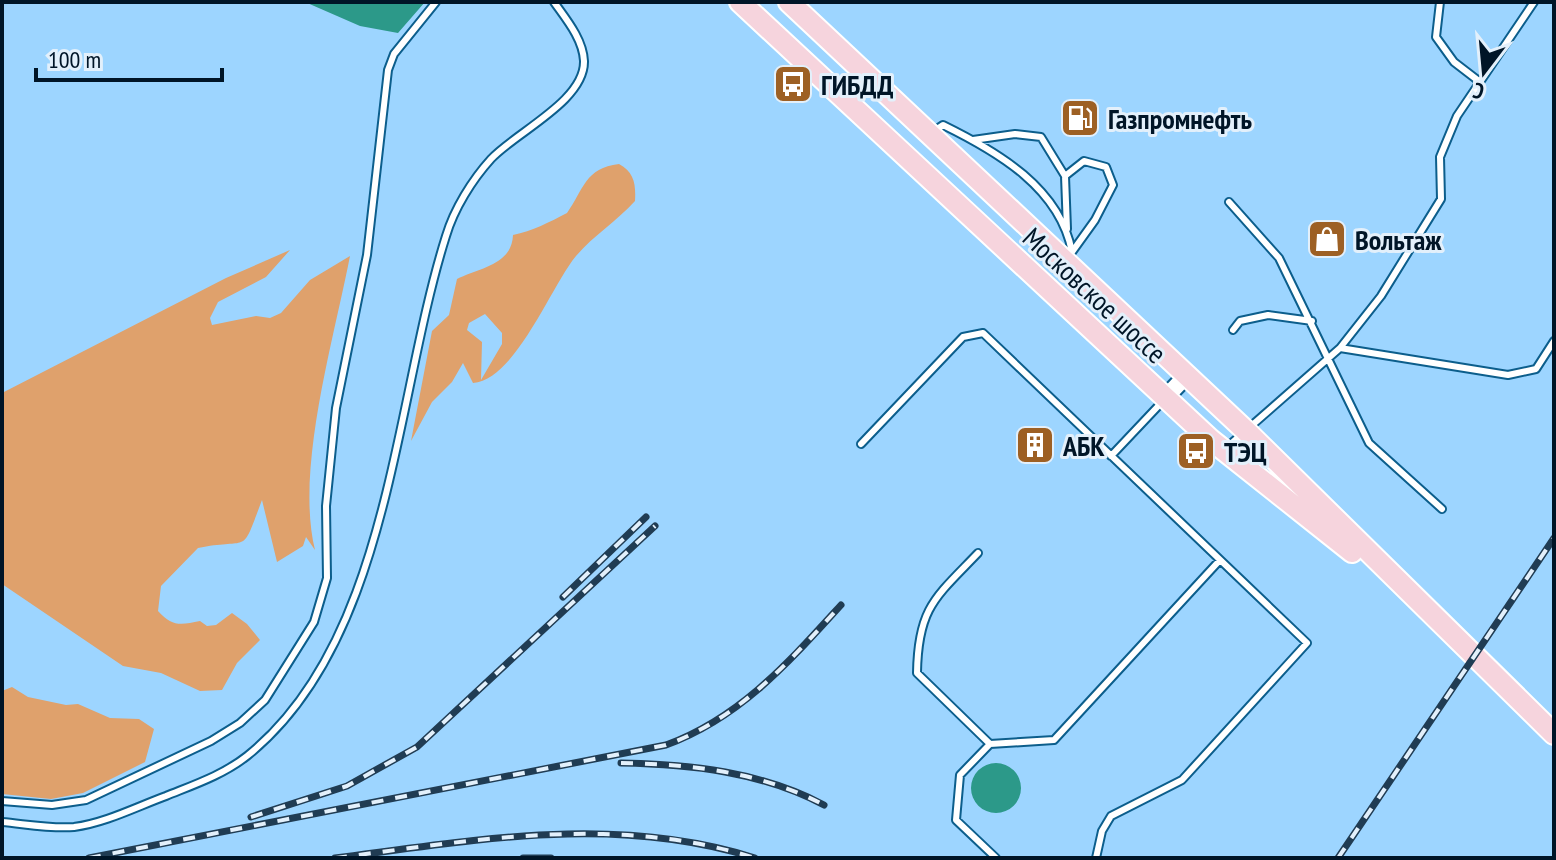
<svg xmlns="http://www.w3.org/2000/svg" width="1556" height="860" viewBox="0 0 1556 860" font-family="'PT Sans Narrow',sans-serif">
  <rect width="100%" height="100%" fill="#9dd5ff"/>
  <path fill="#dfa16c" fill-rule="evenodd" d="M619,164C634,172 636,184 635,201C617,221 594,235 576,256C551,286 516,379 473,383L463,363L452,382L432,402L411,441L432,331L449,315L457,279C479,268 512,265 513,235C532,231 550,222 567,213C584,189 585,168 619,164ZM485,314L502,333V344L481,380L482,342L467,330L469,323Z
    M290,250L266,277L218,302L210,318L212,325L256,316L270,318L281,313L310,280L350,256C334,339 295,470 315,550L306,537L303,546L277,562L262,500C240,558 252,537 198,548L161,586L158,611C172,627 181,625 200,621L207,626L216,625L232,613L247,624L260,640L237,663L222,690L200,691L161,673L123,666L2,584V393L226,278Z
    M12,687L28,697L66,705L78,704L110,718L139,719L154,729L145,762L83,793L51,799L2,794V691Z"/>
  <path fill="#2c9989" d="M305,2H425L398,33L360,26Z
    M971 788a25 25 0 1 1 50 0a25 25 0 1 1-50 0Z"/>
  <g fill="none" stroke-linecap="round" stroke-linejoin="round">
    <g stroke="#0c5e8c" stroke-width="10">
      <path id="service" d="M1440,2L1436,37L1454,62L1480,82
        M931,133L943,125C998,152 1060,188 1072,252L1067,257
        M973,140L1015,134L1041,137L1065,176L1067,229
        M1065,176L1084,161L1106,167L1113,185L1095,220L1072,252
        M1229,202L1279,258L1369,443L1442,509
        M1233,330L1240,321L1268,315L1312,321
        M1340,348L1381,296L1441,199L1440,157L1457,116L1534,2
        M861,444L963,337L983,333L1307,643L1182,780L1111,816L1102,831L1096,858
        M1226,448L1340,348L1508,375L1536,369L1554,341
        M1111,456L1163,401
        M978,553C936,597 918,607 917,673L990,744L960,775L956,820L996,858
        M990,744L1054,740L1220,560
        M2,801L52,805L86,800L211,741L240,723L265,700L314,622L327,578L326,506L336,408L367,255L388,70L394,54L436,2
        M2,822C25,824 51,829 74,827C105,823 136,807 166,796C193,785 223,775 247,756C390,642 394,400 446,236C454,209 472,180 491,159C516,132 585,101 584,61C583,39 566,19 554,2"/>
    </g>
    <g stroke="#0c5e8c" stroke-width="20">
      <path id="tertiary" d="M1165,398L1187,375"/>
    </g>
    <g stroke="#fff" stroke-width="24">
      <path id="primary" d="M740,2L1211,440L1352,552
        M789,2L1245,430L1554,734"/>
    </g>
    <use href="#service" stroke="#fff" stroke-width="6"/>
    <use href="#tertiary" stroke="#fff" stroke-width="16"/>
    <use href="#primary" stroke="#f6d4dd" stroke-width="20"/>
    <g stroke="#203c53" stroke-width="7">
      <path id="rail" d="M563,597L646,517
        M621,763C690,764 762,772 824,805
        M251,817L347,786L417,747L655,526
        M89,858L666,745C740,718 789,662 841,605
        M335,858C476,840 616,814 755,858
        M523,858H551
        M1338,858L1554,538"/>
    </g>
    <use href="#rail" stroke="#e3f0fb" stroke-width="4" stroke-dasharray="12" stroke-linecap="butt"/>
  </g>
  <defs>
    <g id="bus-square" transform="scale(2)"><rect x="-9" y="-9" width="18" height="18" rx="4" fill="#9d6024" stroke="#e3f0fb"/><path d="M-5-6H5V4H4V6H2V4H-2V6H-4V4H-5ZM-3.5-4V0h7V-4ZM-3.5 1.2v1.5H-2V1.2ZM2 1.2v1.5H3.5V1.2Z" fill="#fff"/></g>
    <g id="fuel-square" transform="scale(2)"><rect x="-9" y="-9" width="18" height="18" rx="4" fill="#9d6024" stroke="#e3f0fb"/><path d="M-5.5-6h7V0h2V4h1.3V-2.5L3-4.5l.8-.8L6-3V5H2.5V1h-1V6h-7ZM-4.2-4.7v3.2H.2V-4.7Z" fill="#fff"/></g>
    <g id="shop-square" transform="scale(2)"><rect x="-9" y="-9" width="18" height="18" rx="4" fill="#9d6024" stroke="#e3f0fb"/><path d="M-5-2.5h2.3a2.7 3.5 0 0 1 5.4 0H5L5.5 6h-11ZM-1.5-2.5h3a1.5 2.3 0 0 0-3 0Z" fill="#fff"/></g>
    <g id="building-square" transform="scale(2)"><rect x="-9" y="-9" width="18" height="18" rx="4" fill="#9d6024" stroke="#e3f0fb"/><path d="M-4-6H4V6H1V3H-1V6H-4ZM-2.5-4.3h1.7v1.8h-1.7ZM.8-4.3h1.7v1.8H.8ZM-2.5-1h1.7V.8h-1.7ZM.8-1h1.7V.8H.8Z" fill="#fff"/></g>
  </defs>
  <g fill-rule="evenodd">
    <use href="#bus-square" x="793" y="84"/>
    <use href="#fuel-square" x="1080" y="118"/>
    <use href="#shop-square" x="1327" y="239"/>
    <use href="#building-square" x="1035" y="445"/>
    <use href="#bus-square" x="1196" y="451"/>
  </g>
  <g text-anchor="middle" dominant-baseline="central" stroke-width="6" stroke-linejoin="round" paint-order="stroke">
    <g font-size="28" font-weight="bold" fill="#001527" stroke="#e3f0fb" text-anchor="start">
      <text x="821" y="84">ГИБДД</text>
      <text x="1108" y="118">Газпромнефть</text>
      <text x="1355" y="239">Вольтаж</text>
      <text x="1063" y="445">АБК</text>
      <text x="1224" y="451">ТЭЦ</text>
    </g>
    <g font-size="28" fill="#001527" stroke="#e3f0fb">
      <text transform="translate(1095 295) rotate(43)">Московское шоссе</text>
    </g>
  </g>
  <rect width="1556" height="860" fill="none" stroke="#001527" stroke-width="8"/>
  <g transform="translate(1484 72) rotate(196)" stroke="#e3f0fb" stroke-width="6" paint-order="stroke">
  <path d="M0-6L14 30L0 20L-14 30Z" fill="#001527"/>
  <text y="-12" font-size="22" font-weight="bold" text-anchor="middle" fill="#001527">С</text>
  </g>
  <path d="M36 68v12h186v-12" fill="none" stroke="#001527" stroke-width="4"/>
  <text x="48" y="68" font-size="24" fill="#001527" stroke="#e3f0fb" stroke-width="6" paint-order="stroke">100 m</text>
</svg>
